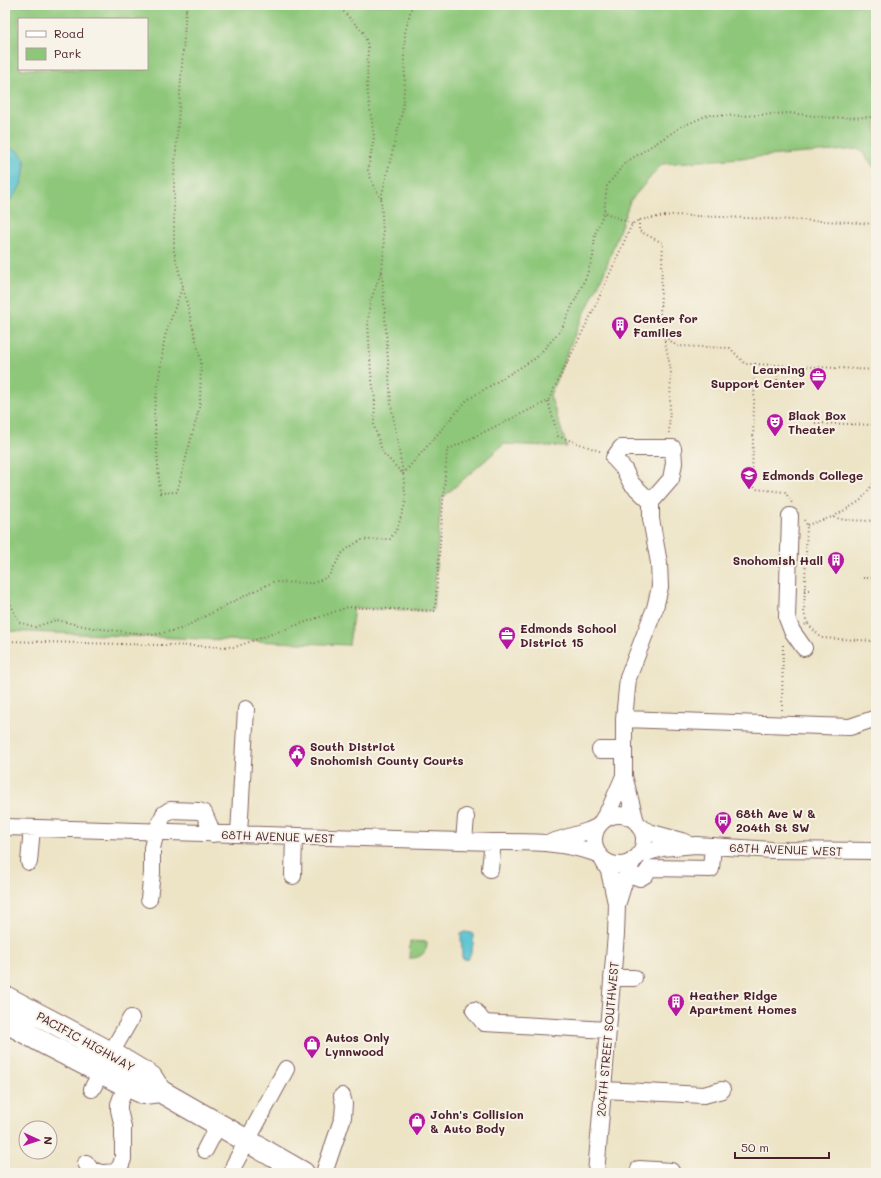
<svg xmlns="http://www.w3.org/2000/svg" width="881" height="1178" viewBox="0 0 881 1178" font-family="Mali,sans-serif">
  <rect width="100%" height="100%" fill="#f7f3e8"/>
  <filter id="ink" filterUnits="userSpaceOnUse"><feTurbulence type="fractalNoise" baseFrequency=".025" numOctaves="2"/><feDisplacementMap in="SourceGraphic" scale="8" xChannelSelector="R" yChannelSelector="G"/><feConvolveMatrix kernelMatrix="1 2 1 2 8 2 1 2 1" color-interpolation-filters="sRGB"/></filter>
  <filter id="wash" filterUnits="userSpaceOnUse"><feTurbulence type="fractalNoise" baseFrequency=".012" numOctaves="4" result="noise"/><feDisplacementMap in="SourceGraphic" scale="16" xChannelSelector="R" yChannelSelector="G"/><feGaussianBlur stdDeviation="0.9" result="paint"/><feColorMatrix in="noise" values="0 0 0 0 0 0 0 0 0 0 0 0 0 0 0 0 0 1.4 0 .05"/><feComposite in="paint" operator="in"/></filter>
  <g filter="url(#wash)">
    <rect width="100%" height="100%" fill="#ede4c6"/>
    <path fill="#8ec77a" stroke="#6c7352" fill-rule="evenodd" d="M5,5H876V170L860,149L662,164L630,201L604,273L578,327L550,395L567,447L504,444L441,499L433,611L354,608L349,645L5,631ZM19,19H147V69H19Z
      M410,941L427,942C427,953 420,959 409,958Z"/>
    <path fill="#56c2d0" stroke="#50707e" d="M5,147L18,151L25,159C24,184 21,188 5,206Z
      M465,932L472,933C476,941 471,952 468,960L462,958L461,934Z"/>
  </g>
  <g filter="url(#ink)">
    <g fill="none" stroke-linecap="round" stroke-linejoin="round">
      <g stroke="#836461" stroke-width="18">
        <path id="minor" d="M621,448H673L674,463L671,479L651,502L631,483L624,469L614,458Z
          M790,516L787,618L792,631L804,648
          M624,719L850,727L876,718
          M600,750H624
          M594 840a25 25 0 1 1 50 0a25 25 0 1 1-50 0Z
          M602,821L610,808L624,776
          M636,822L624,776V719L628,678L655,608L660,587L659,563L651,519V502
          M5,827L493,842C530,842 562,841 598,854
          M640,828L652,833L685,842
          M239,834L246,709
          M464,841L466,817
          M552,842L588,831L597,827
          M639,855L662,848L696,845L772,850L876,851
          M602,859L609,871L616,903
          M29,862L32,828
          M490,869L493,842
          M627,873L640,878L645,875L650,868L711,869L713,846
          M293,876L294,836
          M149,899L152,873V848L156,832L164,814L170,810L199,811L204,813L213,834
          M612,978H634
          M474,1010L484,1023L608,1030
          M111,1053L131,1018
          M92,1089L101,1072
          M603,1090L704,1095L722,1090
          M205,1150L218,1125
          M86,1163L91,1170L102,1173
          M639,1169L671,1171V1173
          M104,1173L115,1172L120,1167L123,1159V1127L119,1110V1104L126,1085
          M233,1173L234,1165L286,1069
          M324,1173L343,1117L344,1104L342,1096
          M596,1173L616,934L617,905L627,873L634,859"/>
      </g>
      <g stroke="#836461" stroke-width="24">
        <path id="highway" d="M5,997L111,1053L151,1077L160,1091L303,1173
          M5,1021L44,1043L126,1085L144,1093L160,1091"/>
      </g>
      <path stroke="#836461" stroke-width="2" stroke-dasharray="1 3" stroke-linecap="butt" d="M184,5L186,9L187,5
        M5,14L9,5
        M381,198L402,113L405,79L404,56L405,33L412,5
        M639,220V231L663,243L660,316L664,336L677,346L730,348L745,364H755L752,481L755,489L785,492L792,503
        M632,224L604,212L607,186L625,163L681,127L708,115L744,116L789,113L832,118L876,117
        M382,272L391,404L403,473
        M183,285L165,336L154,411L160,493L177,492L200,405L201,361L174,251V178L186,9
        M664,337L671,371L669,434
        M755,364L876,370
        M777,384L778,365
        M548,401L558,436L602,452
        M815,423L876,425
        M403,474L467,400L536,358L561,330L586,277L593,257L595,234L604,212
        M833,517L860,501L876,480
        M804,520L807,525L804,613L808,624L804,625
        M807,525L832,517L845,520L876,521
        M5,541C8,555 5,569 6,584C7,598 13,610 19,622L35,627L56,620L93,628L153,635L181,629L240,598L273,582L313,583L328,577L343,552L353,545L361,540L390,539L397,529L406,501L403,474L383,453L374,426L375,399L371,374L368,322L370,302L382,270L384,248L381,199L373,185L368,170L374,137L367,88L368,46L364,33L337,5
        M863,578H876
        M804,590H810
        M808,624L821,638L876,641
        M5,641L235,647L348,607L435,611L447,450L548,401L593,311L632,224L639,220L672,215L847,222L876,224
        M782,710L783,644"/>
      <use href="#minor" stroke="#fff" stroke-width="16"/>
      <use href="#highway" stroke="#fff" stroke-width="22"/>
    </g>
  </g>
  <defs>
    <g id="building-pin" transform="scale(0.9)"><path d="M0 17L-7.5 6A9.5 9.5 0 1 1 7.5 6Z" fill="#b5179e" stroke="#f7f3e8"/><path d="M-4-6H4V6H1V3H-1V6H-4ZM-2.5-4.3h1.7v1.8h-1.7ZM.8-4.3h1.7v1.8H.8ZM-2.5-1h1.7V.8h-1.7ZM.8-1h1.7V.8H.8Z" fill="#fff"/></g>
    <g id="office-pin" transform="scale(0.9)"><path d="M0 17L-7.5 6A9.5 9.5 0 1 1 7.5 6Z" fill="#b5179e" stroke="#f7f3e8"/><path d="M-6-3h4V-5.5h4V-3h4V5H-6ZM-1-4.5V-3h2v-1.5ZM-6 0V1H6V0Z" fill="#fff"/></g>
    <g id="theatre-pin" transform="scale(0.9)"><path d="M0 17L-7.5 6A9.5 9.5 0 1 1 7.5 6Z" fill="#b5179e" stroke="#f7f3e8"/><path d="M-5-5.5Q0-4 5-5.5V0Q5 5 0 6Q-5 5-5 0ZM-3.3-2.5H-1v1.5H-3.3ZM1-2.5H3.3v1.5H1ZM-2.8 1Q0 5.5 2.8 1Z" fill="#fff"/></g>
    <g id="university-pin" transform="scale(0.9)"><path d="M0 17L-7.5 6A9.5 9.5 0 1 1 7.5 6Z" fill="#b5179e" stroke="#f7f3e8"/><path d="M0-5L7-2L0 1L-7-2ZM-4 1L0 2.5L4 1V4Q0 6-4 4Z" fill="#fff"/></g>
    <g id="civic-pin" transform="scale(0.9)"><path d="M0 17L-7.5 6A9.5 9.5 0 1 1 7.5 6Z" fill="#b5179e" stroke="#f7f3e8"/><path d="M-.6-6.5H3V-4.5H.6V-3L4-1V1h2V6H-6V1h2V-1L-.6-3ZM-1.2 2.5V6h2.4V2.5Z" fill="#fff"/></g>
    <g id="bus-pin" transform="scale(0.9)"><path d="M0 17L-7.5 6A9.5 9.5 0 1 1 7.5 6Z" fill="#b5179e" stroke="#f7f3e8"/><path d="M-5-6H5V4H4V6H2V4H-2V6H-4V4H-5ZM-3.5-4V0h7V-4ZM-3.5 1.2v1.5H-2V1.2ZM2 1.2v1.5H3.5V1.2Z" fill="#fff"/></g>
    <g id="shop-pin" transform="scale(0.9)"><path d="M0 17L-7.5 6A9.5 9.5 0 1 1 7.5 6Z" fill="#b5179e" stroke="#f7f3e8"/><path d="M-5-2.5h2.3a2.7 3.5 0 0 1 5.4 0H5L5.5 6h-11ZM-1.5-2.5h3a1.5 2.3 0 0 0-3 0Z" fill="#fff"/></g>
  </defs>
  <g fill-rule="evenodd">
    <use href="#building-pin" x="620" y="325"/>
    <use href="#office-pin" x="818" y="376"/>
    <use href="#theatre-pin" x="775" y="422"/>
    <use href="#university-pin" x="749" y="475"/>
    <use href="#building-pin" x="836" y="560"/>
    <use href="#office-pin" x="507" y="635"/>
    <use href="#civic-pin" x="297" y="753"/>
    <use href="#bus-pin" x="723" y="820"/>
    <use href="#building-pin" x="676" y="1002"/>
    <use href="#shop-pin" x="312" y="1044"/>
    <use href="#shop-pin" x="417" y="1121"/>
  </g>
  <g text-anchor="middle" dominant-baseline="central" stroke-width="4" stroke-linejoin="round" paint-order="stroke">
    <g font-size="12" font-weight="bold" fill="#4a1f2b" stroke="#f7f3e8" text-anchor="start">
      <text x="633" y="318">Center for<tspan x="633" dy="14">Families</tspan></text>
      <text x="805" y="369" text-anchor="end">Learning<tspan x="805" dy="14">Support Center</tspan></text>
      <text x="788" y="415">Black Box<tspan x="788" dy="14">Theater</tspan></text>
      <text x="762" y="475">Edmonds College</text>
      <text x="823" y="560" text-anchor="end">Snohomish Hall</text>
      <text x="520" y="628">Edmonds School<tspan x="520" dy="14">District 15</tspan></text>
      <text x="310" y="746">South District<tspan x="310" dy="14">Snohomish County Courts</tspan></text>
      <text x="736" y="813">68th Ave W &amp;<tspan x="736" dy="14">204th St SW</tspan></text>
      <text x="689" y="995">Heather Ridge<tspan x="689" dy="14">Apartment Homes</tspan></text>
      <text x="325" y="1037">Autos Only<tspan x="325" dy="14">Lynnwood</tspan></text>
      <text x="430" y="1114">John's Collision<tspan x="430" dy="14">&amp; Auto Body</tspan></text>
    </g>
    <g font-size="12" fill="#4a1f2b" stroke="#f7f3e8">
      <text transform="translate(278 836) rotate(2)">68TH AVENUE WEST</text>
      <text transform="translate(786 849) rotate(2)">68TH AVENUE WEST</text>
      <text transform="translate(607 1039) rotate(-85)">204TH STREET SOUTHWEST</text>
      <text transform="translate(86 1041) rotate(29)">PACIFIC HIGHWAY</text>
    </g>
  </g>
  <rect width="881" height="1178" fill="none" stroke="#f7f3e8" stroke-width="20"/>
  <rect x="18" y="18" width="130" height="52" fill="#f7f3e8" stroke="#b29e9c"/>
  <rect x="26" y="31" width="20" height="6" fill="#ffffff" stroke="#b29e9c"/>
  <text x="54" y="38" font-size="12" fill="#4a1f2b">Road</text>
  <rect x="26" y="48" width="20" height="12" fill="#8ec77a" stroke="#b29e9c"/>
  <text x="54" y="58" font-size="12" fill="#4a1f2b">Park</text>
  <g transform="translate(38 1140) rotate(93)"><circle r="19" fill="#f7f3e8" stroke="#b29e9c"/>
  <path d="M0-3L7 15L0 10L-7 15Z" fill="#b5179e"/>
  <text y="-6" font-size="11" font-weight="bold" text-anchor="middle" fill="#4a1f2b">N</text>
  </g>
  <path d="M735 1152v6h94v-6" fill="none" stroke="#4a1f2b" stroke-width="2"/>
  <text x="741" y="1152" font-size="12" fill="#4a1f2b" stroke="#f7f3e8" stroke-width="3" paint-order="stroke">50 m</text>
</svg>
